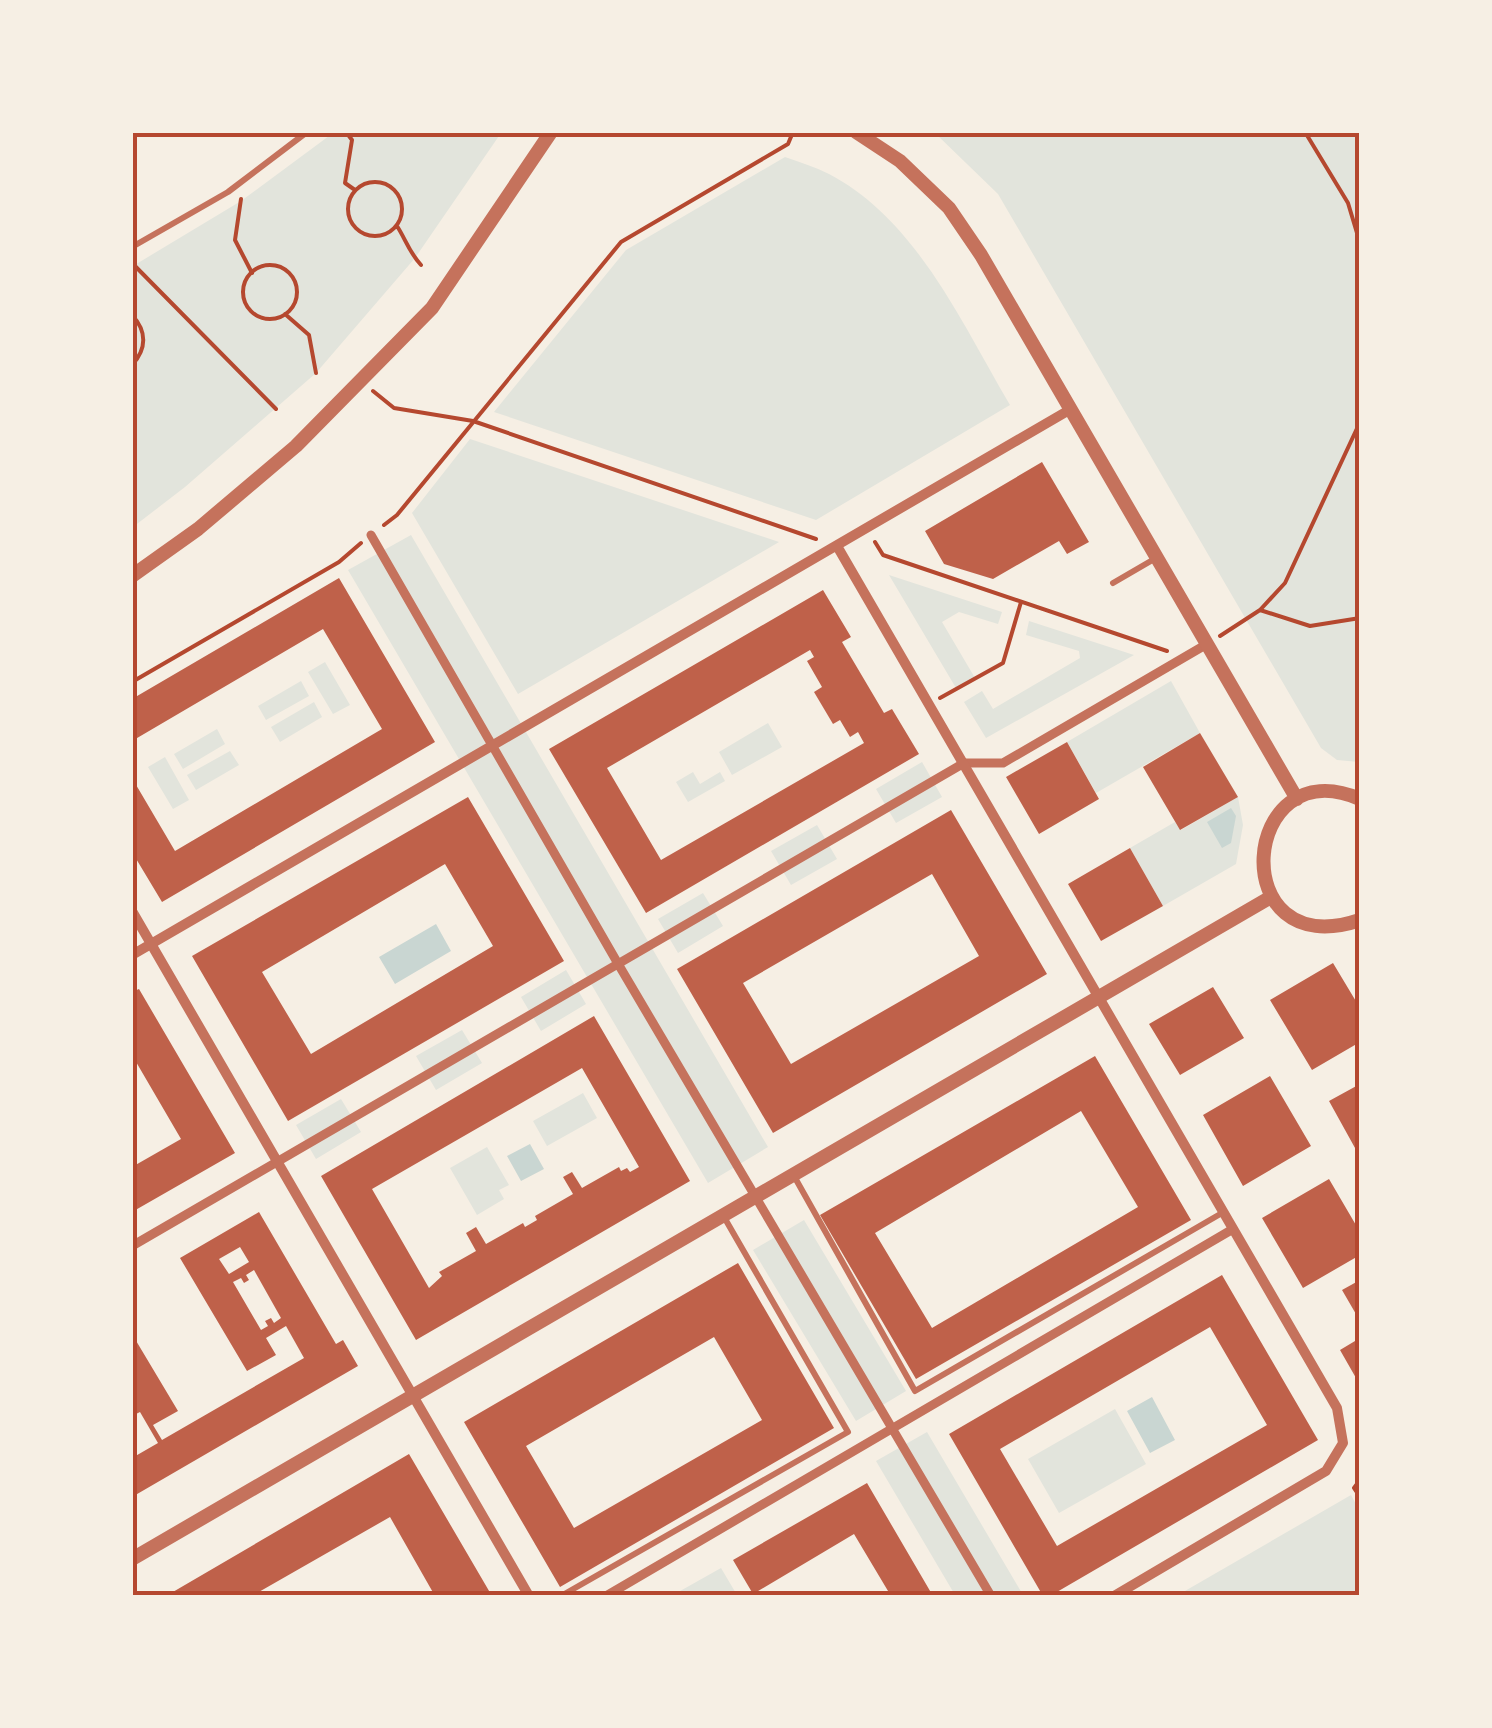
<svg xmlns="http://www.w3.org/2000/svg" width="1492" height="1728" viewBox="0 0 1492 1728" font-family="'Work Sans',sans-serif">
  <rect width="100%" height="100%" fill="#f6efe4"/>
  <path fill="#e2e4dc" d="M333,133H501L415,258L316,373L185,487L133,527V266L241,201Z
    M935,133H1359V762L1337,760L1321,748L998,194Z
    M785,157C799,162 815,167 829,174C917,220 962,324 1010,405L816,520L494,412L626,250Z
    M470,439L779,542L518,694L412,513Z
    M411,535L768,1147L708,1183L348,570Z
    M889,575L1002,612L998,624L959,612L942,622L975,678L956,688Z
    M1029,621L1134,655L986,738L964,702L982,691L993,709L1080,658L1079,651L1026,635Z
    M325,662L350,705L333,714L308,672Z
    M301,681L309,696L266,720L258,706Z
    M1171,681L1200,733L1096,793L1067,742Z
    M314,702L322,717L280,742L271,727Z
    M768,723L782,747L732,775L719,752Z
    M217,729L225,744L183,769L174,754Z
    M230,751L239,765L196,790L187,775Z
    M165,757L189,800L173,809L148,767Z
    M922,762L942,797L896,823L876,789Z
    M693,772L700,784L720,772L725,781L688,802L676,782Z
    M1238,797L1243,825L1236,864L1163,906L1130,848L1175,822L1181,830Z
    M817,825L837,859L791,885L771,851Z
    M703,893L723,926L678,953L658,919Z
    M566,970L586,1004L541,1031L521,997Z
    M462,1030L482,1063L436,1090L416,1056Z
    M583,1093L597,1118L547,1146L533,1121Z
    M341,1099L361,1132L316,1159L296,1125Z
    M487,1147L509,1185L499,1190L504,1199L477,1215L450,1168Z
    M804,1220L906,1391L856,1421L753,1250Z
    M1115,1409L1146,1464L1059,1513L1028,1459Z
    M927,1432L1023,1595H955L876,1461Z
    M1351,1495L1359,1510V1595H1178Z
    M721,1568L737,1595H673Z"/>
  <path fill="#c9d6d2" d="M1231,808L1236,816L1231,843L1222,848L1207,822Z
    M436,924L451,951L395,984L379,957Z
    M530,1144L544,1169L521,1181L507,1156Z
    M1152,1397L1175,1440L1150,1453L1127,1411Z"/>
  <path fill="#bf614a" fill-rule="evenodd" d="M1042,462L1089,542L1067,554L1059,541L993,579L944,564L925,531Z
    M339,578L435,742L162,902L132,852V778L175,851L382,729L323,629L132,741V699Z
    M823,590L851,637L842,642L884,713L892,709L919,754L646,913L549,749ZM810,650L814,657L807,661L822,687L814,692L833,724L840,720L850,737L858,732L864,743L661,860L607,768Z
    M1200,733L1238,797L1180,830L1143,767Z
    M1067,742L1099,799L1039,834L1006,777Z
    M468,797L564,961L288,1121L192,956ZM445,864L493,946L311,1054L262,972Z
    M951,810L1047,974L773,1133L677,969ZM932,874L979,956L791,1064L743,983Z
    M1130,848L1163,906L1101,941L1068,884Z
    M1333,963L1360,1008V1042L1312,1070L1270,1000Z
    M1213,987L1244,1038L1180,1075L1149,1024Z
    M139,989L235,1153L132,1212V1167L181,1139L132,1055V992Z
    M594,1016L690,1181L416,1340L321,1176ZM582,1068L639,1167L630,1172L627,1168L621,1171L619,1167L582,1188L572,1172L563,1177L573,1194L535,1216L537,1220L525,1227L523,1223L486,1244L476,1227L466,1233L476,1251L439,1272L442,1276L429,1288L372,1189Z
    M1095,1056L1191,1220L916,1379L820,1215ZM1081,1111L1138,1207L932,1328L875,1233Z
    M1270,1076L1311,1146L1243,1186L1203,1115Z
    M1360,1084V1157L1329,1101Z
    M1329,1179L1360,1232V1255L1303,1288L1262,1218Z
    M259,1212L336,1344L343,1340L358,1366L132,1497V1458L158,1443L140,1412L132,1416L135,1404L132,1334L178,1411L153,1425L162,1440L304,1358L286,1326L266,1338L276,1355L247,1371L180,1258ZM240,1247L249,1262L229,1274L219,1259ZM254,1270L281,1318L274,1323L271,1318L265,1321L268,1326L261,1330L233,1282L241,1278L244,1283L249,1280L246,1275Z
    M738,1263L834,1428L560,1587L464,1422ZM714,1337L762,1420L574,1528L526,1446Z
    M1222,1275L1318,1440L1050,1596H1043L949,1434ZM1210,1327L1267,1425L1057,1546L1000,1449Z
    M1360,1280V1321L1342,1290Z
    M1360,1338V1385L1340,1350Z
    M409,1454L492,1596H435L390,1517L252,1596H166Z
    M867,1483L933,1596H891L854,1534L753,1594L733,1560Z"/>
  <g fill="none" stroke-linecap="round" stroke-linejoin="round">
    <path stroke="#b5482f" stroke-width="4" d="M346,132L352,140L345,183L355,190
      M1305,132L1348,203L1360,243
      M348 209a27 27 0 1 1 54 0a27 27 0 1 1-54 0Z
      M241,199L235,240L252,273
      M397,226C406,240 409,252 421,265
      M132,263L276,409
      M243 292a27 27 0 1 1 54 0a27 27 0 1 1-54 0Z
      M285,314L309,335L316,373
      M132,315C147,331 147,349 132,365
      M373,391L394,408L473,421L816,539
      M384,525L397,515L621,242L788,144L793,132
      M875,542L883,555L1167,651
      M1260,610L1285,583L1360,422
      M1220,636L1260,610L1310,626L1360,618
      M132,682L339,562L361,543
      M940,698L1003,663L1021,602
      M1360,1480L1354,1488L1360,1497"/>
    <path stroke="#c5725c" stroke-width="6" d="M132,247L228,192L307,132
      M1113,583L1156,558
      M794,1176L915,1391L1222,1213
      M561,1596L848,1432L724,1217"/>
    <path stroke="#c5725c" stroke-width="9" d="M371,535L617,962L991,1596
      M132,1246L964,763H1003L1207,644
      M606,1596L1233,1229"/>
    <path stroke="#c5725c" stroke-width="10" d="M837,546L1337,1408L1343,1443L1326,1471L1114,1596
      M132,911L529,1596
      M132,955L1071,409"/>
    <path stroke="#c5725c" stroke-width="14" d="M856,132L900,161L949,208L981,255L1297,799
      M132,576L198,529L296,446L432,308L551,132
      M1360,799C1240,747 1223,966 1360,920
      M132,1559L1271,897"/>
  </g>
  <rect width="1492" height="1728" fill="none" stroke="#f6efe4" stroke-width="270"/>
  <rect x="135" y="135" width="1222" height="1458" fill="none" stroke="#b5482f" stroke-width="4"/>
</svg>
